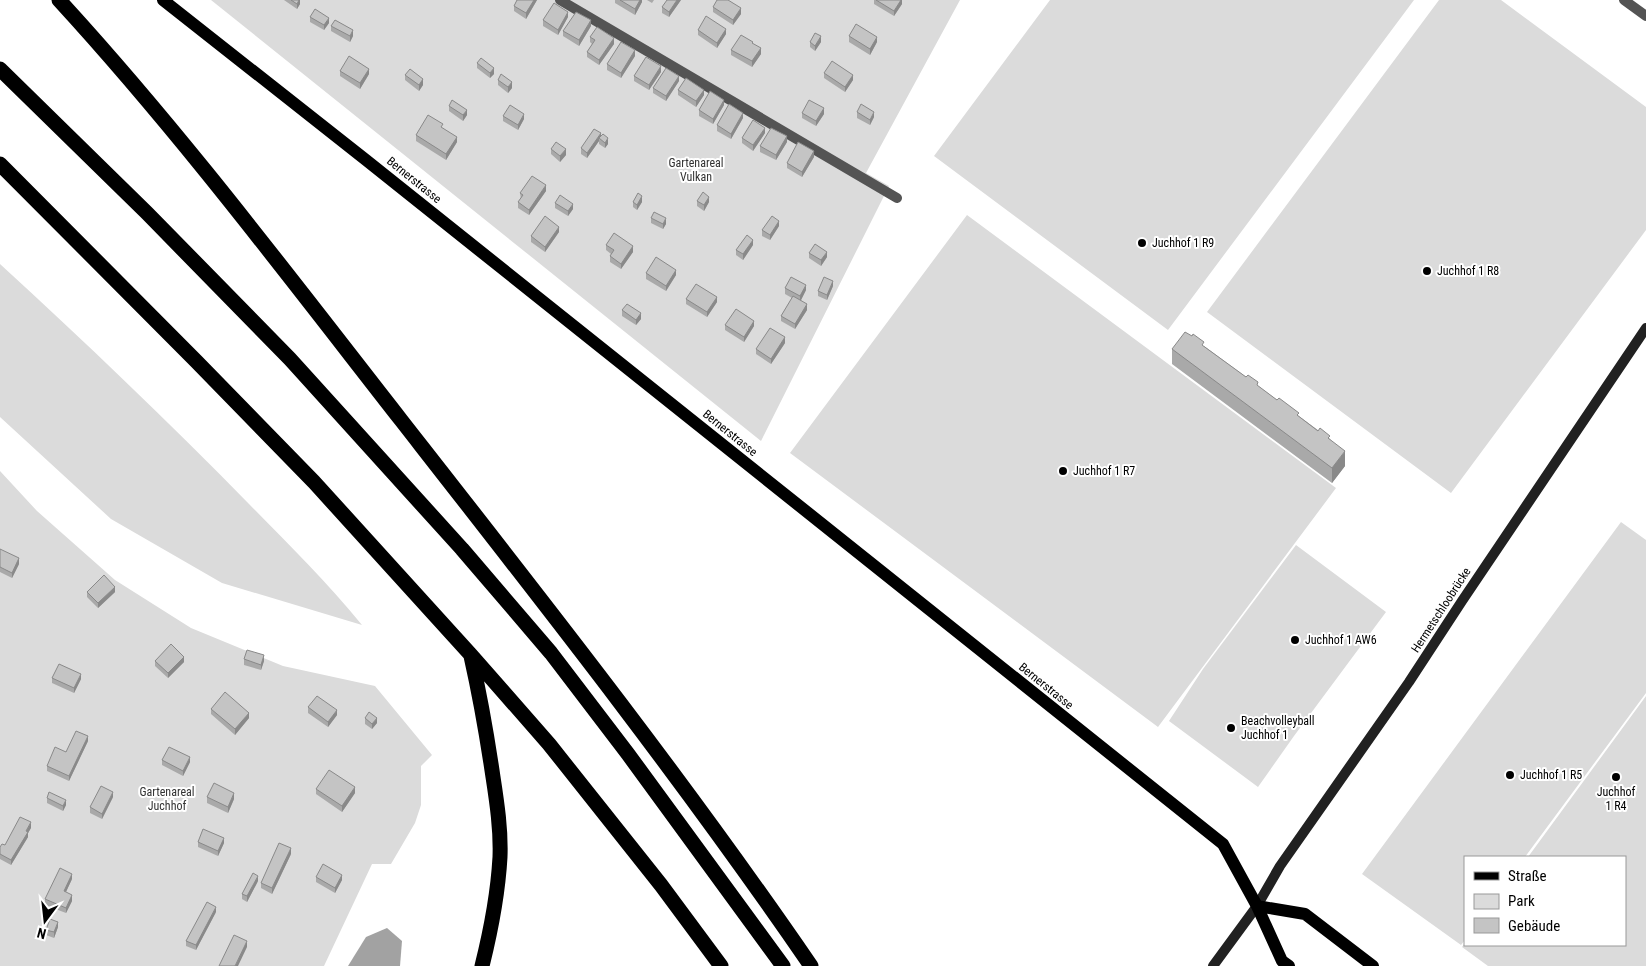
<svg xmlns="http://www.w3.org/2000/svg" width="1646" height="966" viewBox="0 0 1646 966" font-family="'Roboto Condensed',sans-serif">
  <rect width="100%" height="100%" fill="#fff"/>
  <path fill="#dbdbdb" d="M211,0H960L866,173L889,186L761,441Z
    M1050,0H1414L1168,330L934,156Z
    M1439,0H1501L1646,107V230L1451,493L1207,312Z
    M967,215L1336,488L1158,727L790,453Z
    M0,264C85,342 168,421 249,504C287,543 327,582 362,625L222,583L111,519L0,417Z
    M0,471L37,511L115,580L191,628L283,666L375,686L432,755L421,766V805L415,823L391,864H372L324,966H0Z
    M1621,522L1646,540V693L1525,857H1465V940L1461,945L1362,874Z
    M1296,545L1386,612L1294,736L1258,787L1169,721L1203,669Z
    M1646,696V966H1488L1462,947L1465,943V945H1625V857H1528Z"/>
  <path fill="#a2a2a2" d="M387,928L402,941L400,966H348L366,937Z"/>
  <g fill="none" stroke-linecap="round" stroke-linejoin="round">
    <path stroke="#545454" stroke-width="10" d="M560,0L897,198"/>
    <path stroke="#545454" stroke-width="10" d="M1624,0L1646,16"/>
    <path stroke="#212121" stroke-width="10" d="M1213,966L1257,906L1280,866L1409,682L1462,601L1646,328"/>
    <path stroke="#000" stroke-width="12" d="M163,0L366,160L1223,844L1257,906L1282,961L1289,966
      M1257,906L1305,914L1373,966"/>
    <path stroke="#000" stroke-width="15" d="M59,0C181,133 290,278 401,420C541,599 682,778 811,966
      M0,69L147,213L290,359L462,549L551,653L628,754L783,966
      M0,164L196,361L314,482L471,655L549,744L661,885L721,966
      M471,656C480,696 487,736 493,777C497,803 501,830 500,857C498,893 491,930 482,966"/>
  </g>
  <path fill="#a9a9a9" d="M284,0H300V4L297,9Z
    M517,0H537L526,19L514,11V6Z
    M615,0H642V2L635,15L615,3Z
    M647,0H654L652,3Z
    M681,0L669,17L662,13V7Z
    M874,0H902V4L894,16L874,4Z
    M713,7L741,14L733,25L713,12Z
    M310,17L329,23L324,30L310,22Z
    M568,17L558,35L543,26V20Z
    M331,26L353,36L350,42L331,31Z
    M591,26L579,46L563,36V31Z
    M698,30L726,34L717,48L698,35Z
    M849,36L877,42L870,55L849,42Z
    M590,37L614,44L599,65L587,57V52L592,44L590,42Z
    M810,42H821L815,51L810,47Z
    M753,44L761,54L752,67L731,55V50Z
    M635,56L621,78L607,70V64Z
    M477,63L494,74L490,78L477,68Z
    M340,71L369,74L360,89L340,76Z
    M661,72L649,90L634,81V76Z
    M824,73L853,80L845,92L824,78Z
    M405,75L423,85L419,91L405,80Z
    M498,80L512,88L508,93L498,85Z
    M679,81L666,101L653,93V88Z
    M678,90L704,95L696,107L678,95Z
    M724,105L713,124L699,116V110Z
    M449,106L467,115L463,121L449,111Z
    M857,112L874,117L870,125L857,118Z
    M802,113L824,114L816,126L802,118Z
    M503,116L524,119L518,130L503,121Z
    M743,118L731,139L717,131V125Z
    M443,128L457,142L446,160L416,141V135Z
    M765,133L753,151L742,143V138Z
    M601,136L608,144L605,148L599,144V141L587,158L581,154V148Z
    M787,142L776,160L760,152V146Z
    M551,149L566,155L560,162L551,154Z
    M814,157L802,177L787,168V163Z
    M546,191L529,215L518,208V202L521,199L520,193Z
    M697,201L709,202L704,211L697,206Z
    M633,202H642L637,210L633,207Z
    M555,203L573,209L568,216L555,208Z
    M651,218L666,224L663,229L651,223Z
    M779,226L770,240L762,236V230Z
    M559,232L545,252L531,242V236Z
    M606,245L633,252L621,269L610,262V256L611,254L606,250Z
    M753,245L743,260L736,255V250Z
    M809,253L827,257L821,266L809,258Z
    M646,273L676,275L666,291L646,279Z
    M833,286L827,300L818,296V291Z
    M785,288L806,290L801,300L807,310L795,329L781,321V316L792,298L785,294Z
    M686,299L717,302L707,317L686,304Z
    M622,310L641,319L636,325L622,316Z
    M725,325L754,326L744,342L725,330Z
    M785,343L771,364L756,354V349Z
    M1204,346L1330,439L1345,466L1332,483L1172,364V349Z
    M0,549L19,564L12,578L0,572Z
    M87,592H115L98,608L87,597Z
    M244,659L264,661L261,670L244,665Z
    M155,661L184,662L168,678L155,666Z
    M52,678L81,679L74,693L52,683Z
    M308,707L337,715L328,727L308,713Z
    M211,709L249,718L235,735L211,714Z
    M365,718L377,723L372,729L365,724Z
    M88,741L69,781L47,771V766L66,752Z
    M162,760L190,762L183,776L162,765Z
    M316,789L355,793L342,812L316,794Z
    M113,797L102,819L90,813V807Z
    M207,797L234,799L228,813L207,803Z
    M47,798L66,805L63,811L47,803Z
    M31,828L28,833V837L11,865L0,859V847L5,845Z
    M198,842L224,843L218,856L198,847Z
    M291,854L272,894L261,888V883Z
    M316,877L342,880L335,893L316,882Z
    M72,879L66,892L72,901L66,913L45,905V899Z
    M258,881L247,902L242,899V894Z
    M216,912L196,950L186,946V941Z
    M58,927L54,938L46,935V930Z"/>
  <path fill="#898989" d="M299,0H300V4L297,9V4Z
    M534,0H537L526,19V13Z
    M640,0H642V2L635,15V9Z
    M677,0H681L669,17V12Z
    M901,0H902V4L894,16V11Z
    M741,8V14L733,25V20Z
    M568,12V17L558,35V30Z
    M329,18V23L324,30V25Z
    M591,20V26L579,46V40Z
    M726,29V34L717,48V43Z
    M353,30V36L350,42V36Z
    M821,36V42L815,51V46Z
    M877,37V42L870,55V49Z
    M614,38V44L599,65V60Z
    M761,48V54L752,67V61Z
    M635,50V56L621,78V73Z
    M661,66V72L649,90V85Z
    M494,68V74L490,78V73Z
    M369,69V74L360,89V83Z
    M853,75V80L845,92V87Z
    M679,76V81L666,101V96Z
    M423,79V85L419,91V85Z
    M512,82V88L508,93V87Z
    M704,90V95L696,107V101Z
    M724,100V105L713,124V119Z
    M824,108V114L816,126V121Z
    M467,110V115L463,121V115Z
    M874,112V117L870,125V120Z
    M743,113V118L731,139V134Z
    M524,114V119L518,130V125Z
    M765,128V133L753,151V145Z
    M601,133V139L599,138V141L587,158V153Z
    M787,136V142L776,160V155Z
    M457,137V142L446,160V154Z
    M608,138V144L605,148V143Z
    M566,149V155L560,162V156Z
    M814,151V157L802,177V172Z
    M546,185V191L529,215V210Z
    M642,196V202L637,210V205Z
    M709,197V202L704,211V205Z
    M573,204V209L568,216V211Z
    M666,218V224L663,229V224Z
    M779,221V226L770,240V235Z
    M559,227V232L545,252V247Z
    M753,240V245L743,260V254Z
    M633,246V252L621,269V264Z
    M827,252V257L821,266V260Z
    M676,270V275L666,291V286Z
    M833,281V286L827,300V295Z
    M806,285V290L800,302V296Z
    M717,297V302L707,317V312Z
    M807,304V310L795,329V324Z
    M641,313V319L636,325V320Z
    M754,321V326L744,342V337Z
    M785,337V343L771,364V359Z
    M1345,451V466L1332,483V468Z
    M19,558V564L12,578V573Z
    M115,587V592L98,608V603Z
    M264,655V661L261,670V665Z
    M184,657V662L168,678V673Z
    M81,674V679L74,693V688Z
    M337,710V715L328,727V722Z
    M249,713V718L235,735V729Z
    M377,718V723L372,729V724Z
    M88,736V741L69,781V776Z
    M190,757V762L183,776V771Z
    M355,787V793L342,812V806Z
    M113,792V797L102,819V814Z
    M234,793V799L228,813V807Z
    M66,800V805L63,811V806Z
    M31,822V828L28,833V837L11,865V860Z
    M224,838V843L218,856V851Z
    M291,848V854L272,894V888Z
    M72,874V879L64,896V891Z
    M342,875V880L335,893V888Z
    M258,876V881L247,902V896Z
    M72,895V901L66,913V908Z
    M216,907V912L196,950V945Z
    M58,922V927L54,938V932Z
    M247,941V947L238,966H235Z"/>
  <path fill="#c4c4c4" stroke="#898989" d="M291,0H299L297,4Z
    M517,0H534L526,13L514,6Z
    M620,0H640L635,9Z
    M667,0H677L669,12L662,7Z
    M717,0H728L741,8L733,20L713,7Z
    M876,0H901L894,11Z
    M554,3L568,12L558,30L543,20Z
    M315,9L329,18L324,25L310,17Z
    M576,12L591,20L579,40L563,31Z
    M706,16L726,29L717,43L698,30Z
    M335,20L353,30L350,36L331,26Z
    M856,24L877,37L870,49L849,36Z
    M597,27L614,38L599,60L587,52L595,40L590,37Z
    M815,33L821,36L815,46L810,42Z
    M741,35L753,42L752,43L761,48L752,61L731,50Z
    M621,42L635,50L621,73L607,64Z
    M349,56L369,69L360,83L340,71Z
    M646,57L661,66L649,85L634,76Z
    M481,58L494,68L490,73L477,63Z
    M832,61L853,75L845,87L824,73Z
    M666,68L679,76L666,96L653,88Z
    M410,69L423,79L419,85L405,75Z
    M501,74L512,82L508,87L498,80Z
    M686,78L704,90L696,101L678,90Z
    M710,91L724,100L713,119L699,110Z
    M452,100L467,110L463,115L449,106Z
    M809,100L824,108L816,121L802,113Z
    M729,104L743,113L731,134L717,125Z
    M861,104L874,112L870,120L857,112Z
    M510,105L524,114L518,125L503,116Z
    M428,115L443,124L441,127L457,137L446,154L416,135Z
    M753,120L765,128L753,145L742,138Z
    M771,128L787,136L776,155L760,146Z
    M594,129L601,133L587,153L581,148Z
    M603,134L608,138L605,143L599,138Z
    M556,142L566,149L560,156L551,149Z
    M798,142L814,151L802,172L787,163Z
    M532,176L546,185L529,210L518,202L523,195L520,193Z
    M703,192L709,197L704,205L697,201Z
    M638,193L642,196L637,205L633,202Z
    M560,195L573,204L568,211L555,203Z
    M654,212L666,218L663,224L651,218Z
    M545,216L559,227L545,247L531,236Z
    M772,216L779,221L770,235L762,230Z
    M614,233L633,246L621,264L610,256L614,250L606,245Z
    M747,235L753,240L743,254L736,250Z
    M815,244L827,252L821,260L809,253Z
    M656,257L676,270L666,286L646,273Z
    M791,277L806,285L800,296L785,288Z
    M824,277L833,281L827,295L818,291Z
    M696,284L717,297L707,312L686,299Z
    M793,296L807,304L795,324L781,316Z
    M627,304L641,313L636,320L622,310Z
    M736,309L754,321L744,337L725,325Z
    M770,328L785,337L771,359L756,349Z
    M1185,332L1192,336L1193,334L1204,342L1202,345L1246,377L1248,375L1258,382L1257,385L1277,400L1279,398L1299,413L1297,415L1318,431L1320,428L1330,436L1328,438L1345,451L1332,468L1172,349Z
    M0,549L19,558L12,573L0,567Z
    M104,575L115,587L98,603L87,592Z
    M171,644L184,657L168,673L155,661Z
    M247,650L264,655L261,665L244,659Z
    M59,664L81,674L74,688L52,678Z
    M225,692L249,713L235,729L211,709Z
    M317,696L337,710L328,722L308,707Z
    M369,712L377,718L372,724L365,718Z
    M76,731L88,736L69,776L47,766L55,747L66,752Z
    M169,747L190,757L183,771L162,760Z
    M329,770L355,787L342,806L316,789Z
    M214,783L234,793L228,807L207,797Z
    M101,786L113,792L102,814L90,807Z
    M49,792L66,800L63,806L47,798Z
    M20,817L31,822L26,831L28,832L11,860L0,854V847L2,844L5,845Z
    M203,829L224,838L218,851L198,842Z
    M279,843L291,848L272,888L261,883Z
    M323,864L342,875L335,888L316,877Z
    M60,868L72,874L64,891L72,895L66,908L45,899Z
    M253,873L258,876L247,896L242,894Z
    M207,902L216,907L196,945L186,941Z
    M50,919L58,922L54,932L46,930Z
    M234,935L247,941L235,966H219Z"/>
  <g fill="#000" stroke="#fff" stroke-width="2">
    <circle cx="1142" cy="243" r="5"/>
    <circle cx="1427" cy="271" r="5"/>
    <circle cx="1063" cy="471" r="5"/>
    <circle cx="1295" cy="640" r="5"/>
    <circle cx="1231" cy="728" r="5"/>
    <circle cx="1510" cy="775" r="5"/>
    <circle cx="1616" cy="777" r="5"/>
  </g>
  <g text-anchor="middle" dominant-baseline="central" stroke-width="4" stroke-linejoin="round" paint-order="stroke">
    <g font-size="12" fill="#323232" stroke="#fff">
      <text x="696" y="163">Gartenareal<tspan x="696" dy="14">Vulkan</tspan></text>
      <text x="167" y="792">Gartenareal<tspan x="167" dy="14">Juchhof</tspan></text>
    </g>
    <g font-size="12" fill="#000" stroke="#fff">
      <text transform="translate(414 180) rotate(39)">Bernerstrasse</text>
      <text transform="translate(730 433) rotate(39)">Bernerstrasse</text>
      <text transform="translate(1441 610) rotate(-57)">Hermetschloobrücke</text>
      <text transform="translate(1046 686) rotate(39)">Bernerstrasse</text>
    </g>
    <g font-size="12" fill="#000" stroke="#fff" text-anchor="start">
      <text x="1152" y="243">Juchhof 1 R9</text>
      <text x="1437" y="271">Juchhof 1 R8</text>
      <text x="1073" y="471">Juchhof 1 R7</text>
      <text x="1305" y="640">Juchhof 1 AW6</text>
      <text x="1241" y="721">Beachvolleyball<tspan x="1241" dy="14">Juchhof 1</tspan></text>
      <text x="1520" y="775">Juchhof 1 R5</text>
      <text x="1616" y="792" text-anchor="middle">Juchhof<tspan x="1616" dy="14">1 R4</tspan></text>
    </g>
  </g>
  <rect x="1464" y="856" width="162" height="90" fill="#ffffff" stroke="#999999"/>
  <rect x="1474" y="872" width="25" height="8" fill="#000000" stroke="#999999"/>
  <text x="1508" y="881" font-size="15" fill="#000000">Straße</text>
  <rect x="1474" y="894" width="25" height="15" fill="#dbdbdb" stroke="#999999"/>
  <text x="1508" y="906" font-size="15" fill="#000000">Park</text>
  <rect x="1474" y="918" width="25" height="15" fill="#c4c4c4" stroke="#999999"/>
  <text x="1508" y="931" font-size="15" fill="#000000">Gebäude</text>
  <g transform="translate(45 921) rotate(195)" stroke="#ffffff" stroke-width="4" paint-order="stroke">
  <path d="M0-4L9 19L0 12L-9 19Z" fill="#000000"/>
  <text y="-8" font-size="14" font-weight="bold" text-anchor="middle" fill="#000000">N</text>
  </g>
</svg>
